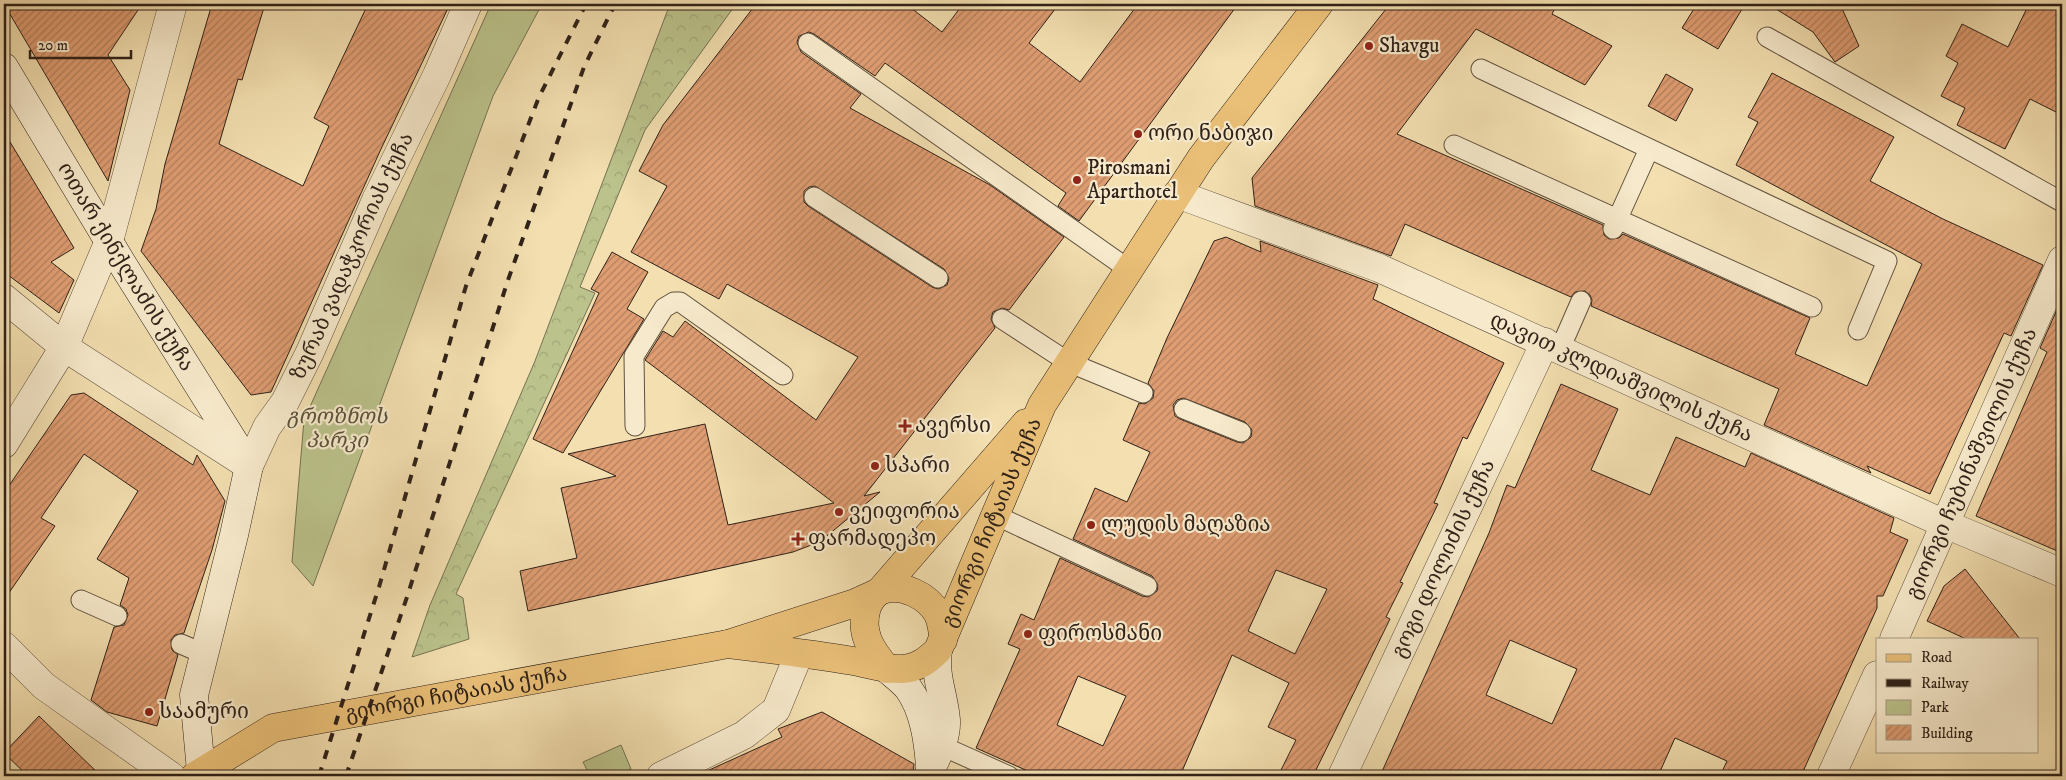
<svg xmlns="http://www.w3.org/2000/svg" width="2066" height="780" viewBox="0 0 2066 780" font-family="'IM FELL DW Pica','Noto Serif Georgian',serif">
  <defs>
    <pattern id="forest-crowns" width="20" height="18" patternUnits="userSpaceOnUse" patternTransform="scale(1.25)"><rect width="20" height="18" fill="#bbc28b"/><path d="M2 6a3 3 0 1 1 6 0M12 15a3 3 0 1 1 6 0" fill="none" stroke="#a1a677"/></pattern>
    <pattern id="building-hatch" width="6" height="6" patternUnits="userSpaceOnUse" patternTransform="scale(1.25)"><rect width="6" height="6" fill="#df9d72"/><path d="M-1 1l2-2M0 6l6-6M5 7l2-2" fill="none" stroke="#b5805d"/></pattern>
  </defs>
  <rect width="100%" height="100%" fill="#f3dfb0"/>
  <filter id="stains"><feTurbulence type="fractalNoise" baseFrequency=".004" numOctaves="4"/><feColorMatrix values="0 0 0 0 .2 0 0 0 0 .09 0 0 0 0 .02 0 0 0 .5 -.17"/></filter>
  <radialGradient id="worn" r=".72"><stop offset=".6" stop-color="#630" stop-opacity="0"/><stop offset="1" stop-color="#630" stop-opacity=".3"/></radialGradient>
  <path fill="url(#forest-crowns)" stroke="#757252" d="M670,4H736L645,130L580,287L595,293L456,594L463,598L469,639L412,657L430,605L535,361Z"/>
  <path fill="#bbc28b" stroke="#757252" d="M491,4H542L493,96L313,586L292,562L304,420Z
    M621,745L631,769L615,776H590L583,762Z"/>
  <path fill="url(#building-hatch)" stroke="#2f2118" fill-rule="evenodd" d="M4,4H142L108,55L130,90L108,181Z
    M212,4H265L242,80L238,79L219,144L303,186L329,126L314,118L368,4H450L381,149L271,392L251,395L141,251L156,209L165,164Z
    M756,4H906L942,32L963,4H1059L1029,43L1080,82L1138,4H1238L1079,221L1058,206L1066,193L885,63L875,76L814,34L809,32L799,36L797,42L801,52L861,94L850,108L990,185L1064,237L1009,310L1002,308L993,312L991,319L995,328L864,496L880,492L828,535L814,544L793,552L528,611L520,571L577,558L561,488L616,476L568,454L705,424L728,525L834,503L645,360L663,331L673,337L685,321L816,420L858,357L727,284L719,299L631,252L667,186L639,171L663,125ZM815,186L944,269L949,278L947,285L938,289L932,287L808,206L804,202V191L809,187Z
    M1390,4H1557L1552,14L1612,46L1585,85L1476,29L1397,134L1603,225L1604,235L1609,239L1619,238L1623,234L1810,318L1795,354L1867,386L1922,264L1736,165L1758,122L1748,117L1772,73L1894,137L1870,181L1943,219L2043,265L2011,336L2004,333L1930,494L1867,466L1871,473L1764,425L1779,389L1591,306L1592,300L1590,295L1585,291L1575,292L1571,297L1405,224L1391,256L1255,206L1252,178Z
    M1697,4H1745L1718,49L1682,28Z
    M1768,4H1840L1859,46L1835,62L1813,32Z
    M2029,4H2062V115L2030,99L2005,149L1957,125L1965,108L1941,96L1958,63L1946,56L1962,24L2008,47Z
    M1666,74L1693,89L1676,121L1648,106Z
    M4,132L74,248L51,262L74,280L59,313L4,272Z
    M1226,237L1261,252L1260,241L1378,285L1373,299L1504,363L1467,439L1463,437L1434,503L1438,504L1400,582L1403,583L1386,617L1390,619L1313,776H1278L1296,740L1268,727L1289,683L1232,655L1180,776H1039L976,748L1020,649L1008,644L1021,614L1034,620L1060,558L1142,596L1148,597L1157,591L1158,585L1152,576L1073,539L1095,488L1127,502L1150,452L1123,440L1139,403L1145,404L1153,398L1154,391L1148,383L1167,338L1214,241ZM1183,398L1245,422L1252,430L1251,437L1243,443L1237,442L1180,419L1175,416L1173,405L1177,400ZM1276,570L1327,589L1295,654L1248,631ZM1078,676L1126,696L1103,746L1057,725Z
    M612,252L648,272L627,309L644,319L563,453L533,439L599,293L591,289Z
    M2062,298V553L1976,516L2047,352L2040,348Z
    M1561,384L1618,409L1591,470L1650,495L1676,437L1745,467L1751,453L1894,518L1890,532L1908,540L1883,596H1877V608L1801,776H1720L1727,761L1675,738L1658,776H1380L1489,533L1507,485L1515,488ZM1510,640L1577,669L1552,724L1486,695Z
    M84,393L193,465L197,455L225,501L212,550L184,633L175,635L171,640L172,650L178,655L157,726L107,712L91,700L114,627L124,625L128,615L126,609L120,605L129,578L97,559L138,491L84,454L41,518L55,526L4,600V493L71,395Z
    M1965,569L2020,639H1966L1927,621L1944,586Z
    M822,712L914,764L913,776H696L782,737L778,729Z
    M39,716L101,776H28L4,753Z"/>
  <g fill="none" stroke-linecap="round" stroke-linejoin="round">
    <g stroke="#60503e" stroke-width="21">
      <path id="lane" d="M1767,37L2062,202
        M808,43L1128,269
        M1481,69L1887,261L1858,330
        M1454,145L1812,307
        M814,197L938,278
        M1613,229L1649,149
        M1002,319L1068,362L1143,393
        M1560,349L1581,301
        M1184,409L1241,432
        M635,426L634,356L664,308L674,302H680L783,375
        M995,515L1147,586
        M81,600L117,616
        M181,644L204,654
        M942,746L1009,776"/>
    </g>
    <g stroke="#60503e" stroke-width="29">
      <g id="street">
        <path id="s1" d="M1177,194L1379,268L1945,524L2062,573"/>
        <path id="s2" d="M4,298L64,347L249,466L267,427L285,402L310,352L376,200L437,75L468,4"/>
        <path d="M4,444L64,347L109,241L173,4"/>
        <path id="s3" d="M1894,639L2062,260"/>
        <path d="M4,646L44,686L171,776"/>
        <path d="M661,776L744,735L776,710L799,654"/>
        <path id="s4" d="M1342,776L1545,342"/>
        <path d="M1831,776L1877,675"/>
      </g>
    </g>
    <g stroke="#2f2118" stroke-width="29">
      <g id="secondary">
        <path id="s5" d="M4,67L123,265L249,466L234,535L194,695L201,771"/>
        <path d="M887,669C894,675 902,681 908,688C924,710 928,740 930,766"/>
        <path d="M928,776C936,758 947,740 946,720C944,695 934,676 938,650"/>
      </g>
    </g>
    <g stroke="#2f2118" stroke-width="29">
      <g id="primary">
        <path d="M881,590L1026,423"/>
        <path id="s6" d="M728,644C770,649 812,654 853,661C870,664 886,670 902,669C918,668 928,660 938,650L1042,405L1201,158L1319,4"/>
        <path d="M887,669C871,650 859,633 867,607C870,600 875,593 882,590C902,583 928,596 938,614C942,623 943,631 943,640"/>
        <path id="s7" d="M195,776L273,728L728,644L855,603L875,594"/>
      </g>
    </g>
    <use href="#lane" stroke="#f7eacc" stroke-width="19"/>
    <use href="#street" stroke="#f7eacc" stroke-width="28"/>
    <use href="#secondary" stroke="#f7eacc" stroke-width="28"/>
    <use href="#primary" stroke="#eac078" stroke-width="28"/>
    <path stroke="#2f2118" stroke-width="4" stroke-dasharray="9 9" stroke-linecap="butt" d="M319,776L379,587L466,286L539,97L586,4
      M346,776L407,597L508,280L584,67L615,4"/>
  </g>
  <g fill="#8f2418" stroke="#f7eacc" stroke-width="2">
    <circle cx="1369" cy="46" r="5"/>
    <circle cx="1138" cy="134" r="5"/>
    <circle cx="1077" cy="180" r="5"/>
    <path d="M902.5 418.5h5v5h5v5h-5v5h-5v-5h-5v-5h5z"/>
    <circle cx="875" cy="466" r="5"/>
    <circle cx="839" cy="512" r="5"/>
    <circle cx="1091" cy="525" r="5"/>
    <path d="M795.5 531.5h5v5h5v5h-5v5h-5v-5h-5v-5h5z"/>
    <circle cx="1028" cy="634" r="5"/>
    <circle cx="149" cy="712" r="5"/>
  </g>
  <g text-anchor="middle" dominant-baseline="central" stroke-width="4.5" stroke-linejoin="round" paint-order="stroke">
    <g font-size="21" fill="#2f2118" stroke="#f7eacc" text-anchor="start">
      <text x="1379" y="46">Shavgu</text>
      <text x="1148" y="134">ორი ნაბიჯი</text>
      <text x="1087" y="168">Pirosmani<tspan x="1087" dy="24">Aparthotel</tspan></text>
      <text x="915" y="426">ავერსი</text>
      <text x="885" y="466">სპარი</text>
      <text x="849" y="512">ვეიფორია</text>
      <text x="1101" y="525">ლუდის მაღაზია</text>
      <text x="808" y="539">ფარმადეპო</text>
      <text x="1038" y="634">ფიროსმანი</text>
      <text x="159" y="712">საამური</text>
    </g>
    <g font-size="21" fill="#2f2118" stroke="#f7eacc">
      <text stroke="none"><textPath href="#s2" startOffset="532">ზურაბ ვადაჭკორიას ქუჩა</textPath></text>
      <text stroke="none"><textPath href="#s5" startOffset="234">ოთარ ქინქლაძის ქუჩა</textPath></text>
      <text stroke="none"><textPath href="#s1" startOffset="481">დავით კლდიაშვილის ქუჩა</textPath></text>
      <text stroke="none"><textPath href="#s3" startOffset="192">გიორგი ჩუბინაშვილის ქუჩა</textPath></text>
      <text stroke="none"><textPath href="#s6" startOffset="356">გიორგი ჩიტაიას ქუჩა</textPath></text>
      <text stroke="none"><textPath href="#s4" startOffset="240">გოგი დოლიძის ქუჩა</textPath></text>
      <text stroke="none"><textPath href="#s7" startOffset="278">გიორგი ჩიტაიას ქუჩა</textPath></text>
    </g>
    <g font-size="21" font-style="italic" fill="#59513a" stroke="#f7eacc">
      <text x="337" y="417">გროზნოს<tspan x="337" dy="24">პარკი</tspan></text>
    </g>
  </g>
  <rect width="2066" height="780" fill="none" stroke="#f3dfb0" stroke-width="20"/>
  <rect x="5" y="5" width="2056" height="770" fill="none" stroke="#2f2118" stroke-width="2.5"/>
  <rect x="10" y="10" width="2046" height="760" fill="none" stroke="#2f2118"/>
  <rect x="1876" y="638" width="162" height="115" fill="#f7eacc" stroke="#a79a84"/>
  <rect x="1886" y="654" width="25" height="8" fill="#eac078" stroke="#a79a84"/>
  <text x="1921" y="662" font-size="15" fill="#2f2118">Road</text>
  <rect x="1886" y="679" width="25" height="8" fill="#2f2118" stroke="#a79a84"/>
  <text x="1921" y="688" font-size="15" fill="#2f2118">Railway</text>
  <rect x="1886" y="700" width="25" height="15" fill="#bbc28b" stroke="#a79a84"/>
  <text x="1921" y="712" font-size="15" fill="#2f2118">Park</text>
  <rect x="1886" y="725" width="25" height="15" fill="url(#building-hatch)" stroke="#a79a84"/>
  <text x="1921" y="738" font-size="15" fill="#2f2118">Building</text>
  <path d="M30 50v8h101v-8" fill="none" stroke="#2f2118" stroke-width="2.5"/>
  <text x="38" y="50" font-size="15" fill="#2f2118" stroke="#f7eacc" stroke-width="4" paint-order="stroke">20 m</text>
  <rect width="100%" height="100%" filter="url(#stains)"/>
  <rect width="100%" height="100%" fill="url(#worn)"/>
</svg>
